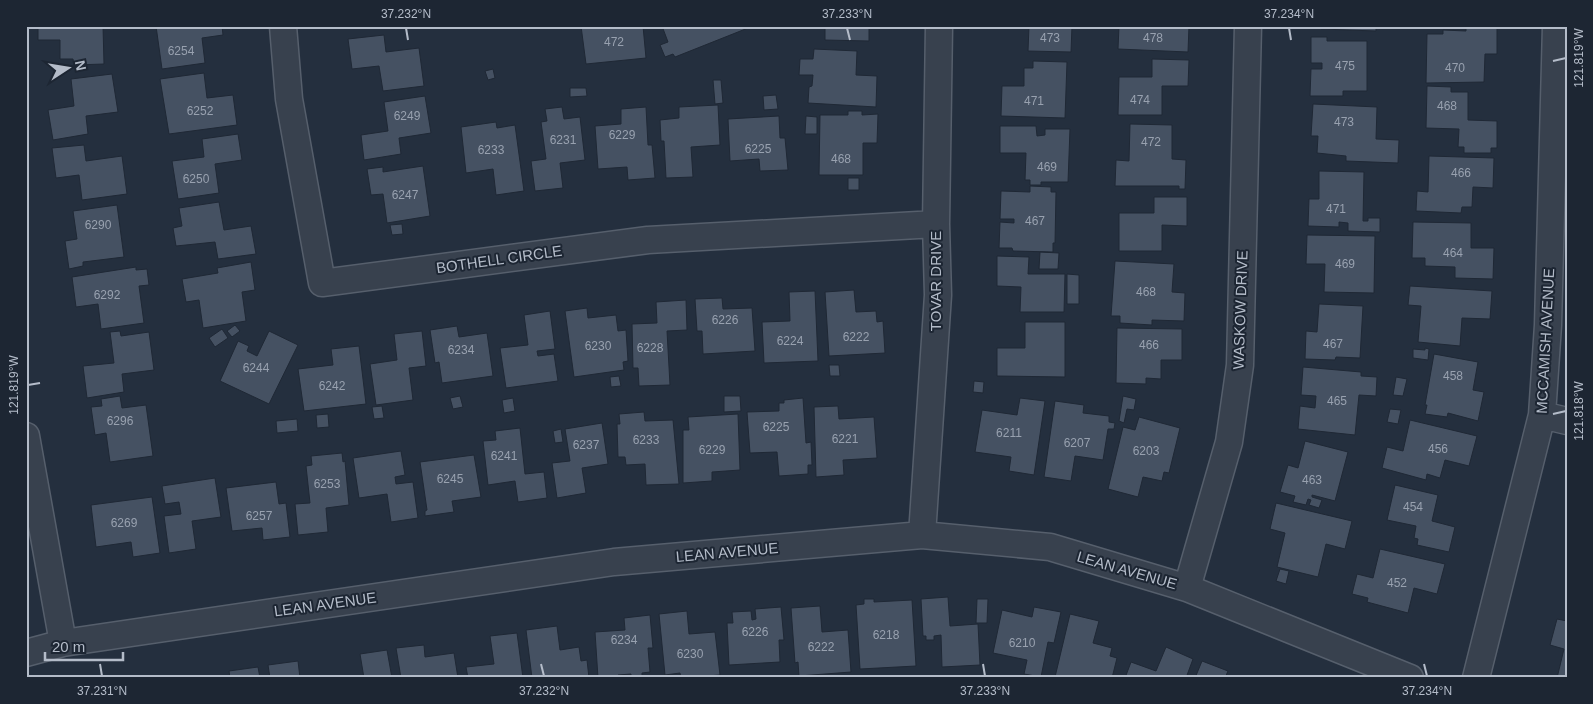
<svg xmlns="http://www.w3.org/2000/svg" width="1593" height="704" viewBox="0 0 1593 704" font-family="Helvetica,sans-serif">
  <rect width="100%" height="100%" fill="#242f3e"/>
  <path fill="#455162" stroke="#1f2835" d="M38,26H103L104,64L74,65L73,59H60V40H38Z
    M156,26H222L223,35L202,38L205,63L162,69Z
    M581,26H643L646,58L586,64Z
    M662,26H746L748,28L675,57L673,54L665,57L660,45L668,42Z
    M825,26H869V41L825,40Z
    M1029,26H1072L1071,52L1028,51Z
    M1119,26H1189L1188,52L1118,49Z
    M1321,26H1376V31L1321,29Z
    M1466,26L1497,27V54H1485L1484,82L1426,83L1427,34H1443V30L1466,31Z
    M384,35L386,52L419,48L424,86L383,91L379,66L352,69L348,39Z
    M1311,37H1327V41H1367V91H1343V96H1310L1311,69H1322V63H1311Z
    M814,49L857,51L856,75L877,76L876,107L808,103L809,87L812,86L813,75H799L800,59H813Z
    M1152,59L1189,60L1188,86H1162V115H1118L1119,77H1152Z
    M1033,61L1067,62L1065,118L1001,116L1002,86H1024V68H1033Z
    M493,69L495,78L488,80L485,71Z
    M204,73L207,98L233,95L237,125L169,134L160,79Z
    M112,74L118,112L86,116L88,134L53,140L48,110L74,106L71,79Z
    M713,80H721L723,103L715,104Z
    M1427,86L1451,87V92H1468V120L1497,121V148H1491V153H1464V147H1458L1459,129L1426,128Z
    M570,88H586L587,96L570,97Z
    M776,95L778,109L764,110L763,96Z
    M425,96L431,133L399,138L401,154L364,160L361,135L388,131L384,102Z
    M1313,104L1377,107L1376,139L1399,140L1398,163L1346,161V156L1317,153L1318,136H1311Z
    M718,105L720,145L691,147L693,177L666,178L664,141H661L660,120L679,118V107Z
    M562,107L564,119L580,117L585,160L560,163L563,188L535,191L531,161L546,159L541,122L547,121L545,109Z
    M646,107L648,145H652L655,178L628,180L627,167L598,169L595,126L621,124V109Z
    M848,111H862V115L878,114L877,143H863V175H819L820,115H848Z
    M779,116L780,138H785L788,170L760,171L759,159L730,161L728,119Z
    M806,116L817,117V134H805Z
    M496,122L497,128L515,125L524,191L496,195L493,169L466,173L461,127Z
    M1130,124L1172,125V159L1186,160L1185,189H1179V186H1115L1116,160L1129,161Z
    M1000,126H1036L1037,136L1045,135V129H1070L1068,182H1041V185H1030V180H1025L1026,153H1000Z
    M238,134L242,160L215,164L219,193L178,199L172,161L204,157L202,139Z
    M84,145L86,161L122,156L127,194L82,200L79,175L56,178L52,148Z
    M1429,156L1494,158L1493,188L1473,187L1472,207H1462L1461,213L1416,211L1417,191L1428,192Z
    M423,166L430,216L387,223L383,194L371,195L367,169L383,167V172Z
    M1319,171L1364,172L1363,221H1368V218H1380V232L1348,231V223L1339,222V227L1308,226L1309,199H1319Z
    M848,178H859V190H848Z
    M1030,186L1051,187V192H1056L1055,243H1053V252L1013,251L1012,248H999L1000,222L1014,223V219H1000L1001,191L1030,192Z
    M1154,197H1187V226L1162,225V251H1119V213H1154Z
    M219,202L224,230L251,226L256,254L218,259L215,242L176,246L173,228L182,226L179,208Z
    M117,205L124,257L83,262V266L69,269L65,241L77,239L73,211Z
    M1413,222L1471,223V248H1494L1493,279L1455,278V267L1425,266V258H1412Z
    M402,224L403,234L392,235L390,225Z
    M1307,235L1375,236L1374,293L1324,292L1325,264H1306Z
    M1040,252L1059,253L1058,269H1039Z
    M997,256L1029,257L1028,274H1065L1064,312H1020L1021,287L997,286Z
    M1115,261L1174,264L1172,292L1185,293L1184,321L1152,320V325L1120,323V316H1111Z
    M251,262L255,290L242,292L246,321L203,328L199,300L186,302L182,279L218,273L217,268Z
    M136,267V270L147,269L149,285L139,286L144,323L101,329L98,304L76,307L72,277Z
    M1067,274L1079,275V304H1067Z
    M1410,286L1492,291L1490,319L1462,318L1460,346L1418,342L1421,306L1408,305Z
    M854,290L856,312L876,311L877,322L883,321L885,353L829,356L825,292Z
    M815,291L818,361L764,363L762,322L790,321L789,292Z
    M722,298L723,309L752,308L755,351L703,354L702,331H697L695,299Z
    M686,300L687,330L667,331L670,385L639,386L638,368H633L632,324L657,323L656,302Z
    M1319,304L1363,306L1360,358L1336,357L1335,360L1305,359L1306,331L1317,332Z
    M587,308L588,318L616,315L618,331L626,330L628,361L623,362L624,370L574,377L565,311Z
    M550,311L555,349L537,351L538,356L554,354L558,381L506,388L500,348L528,345L524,315Z
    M1025,322H1065V377L997,376V348H1025Z
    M235,325L240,331L232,337L227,331Z
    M457,326L459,337L487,333L493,376L442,383L439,362L435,363L430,330Z
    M1117,328L1182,329V360H1161V379L1146,378V384L1116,383Z
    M222,329L228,338L215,347L209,338Z
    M120,331L121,336L149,332L154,370L122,374L124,392L87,398L83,366L114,363L110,332Z
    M269,331L298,345L269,404L220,381L238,341L249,346L247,351L257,356Z
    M422,331L426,366L409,368L413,400L376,405L370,364L397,360L394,334Z
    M359,346L366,404L304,411L298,369L333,365L331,349Z
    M1425,348L1429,349L1428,360L1413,358V349L1425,350Z
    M1434,354L1478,362L1473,390L1484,392L1478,421L1448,413L1447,417L1425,414L1427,405H1425Z
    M829,365H839L840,376H830Z
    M1303,367L1361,372V376L1377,377L1376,396L1359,395L1355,435L1298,429L1300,406L1315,408L1316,396L1301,395Z
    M619,376L621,386L611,387L610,377Z
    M1396,377L1407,379L1403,396L1393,395Z
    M974,381L984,382L983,393L973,392Z
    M120,396L122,408L146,405L153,456L110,462L106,433L95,435L91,407L102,406L101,399Z
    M460,396L463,407L453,409L450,398Z
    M724,396H740L741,411L724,412Z
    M1123,396L1136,399L1134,410L1127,409L1124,423L1119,421Z
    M513,398L515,411L504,413L502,400Z
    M803,398L806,443L811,442L812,465H808V474L779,476L777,452L750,453L747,412L779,411V403H784V400Z
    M1020,398L1045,401L1034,475L1009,471L1011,457L975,452L982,410L1017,415Z
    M1055,401L1084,405L1083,413L1109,416V422L1115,423L1114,429H1108L1103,460L1075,456L1071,481L1044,477Z
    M382,406L384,418L374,419L372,407Z
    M838,406L839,419L874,417L877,458L843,460L844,475L816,477L814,407Z
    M1390,409L1401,410L1398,424L1387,422Z
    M644,412L645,421L673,420L679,484L646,485L645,464L626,465L625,457H618L617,424H620L619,414Z
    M328,414L329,427L317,428L316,415Z
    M738,414L740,470L712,472V481L683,483V430H689L688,417Z
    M1139,417L1180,428L1169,473L1164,472L1162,481L1143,477L1138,497L1108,489L1123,427L1135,430Z
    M297,419L298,431L277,433L276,421Z
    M1410,420L1477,436L1469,466L1445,460L1440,478L1427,474L1426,480L1382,468L1387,447L1403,451Z
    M602,423L608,464L582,468L586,493L557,498L552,463L570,461L565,429Z
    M520,428L525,474L544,472L547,498L518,502L515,481L488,485L483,441L496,440L495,431Z
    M561,429L563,442L555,443L553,431Z
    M1305,441L1348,452L1335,501L1312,495V497L1322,500L1319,508L1309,505L1311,500L1308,499L1306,505L1293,502L1295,496L1280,492L1288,465L1298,468Z
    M401,451L405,475L395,477L396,484L413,482L418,518L391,522L387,494L359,498L353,458Z
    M342,453L343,462L345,461L349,505L326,508L328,532L298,535L295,504L310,503L306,466L312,465L311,456Z
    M474,455L481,497L452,501L454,512L425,516V511L427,510L420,462Z
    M215,478L221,517L192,521L196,549L169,553L164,516L181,514L179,502L165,504L162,486Z
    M276,482L279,504L286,503L290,537L263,540L262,528L232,531L226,488Z
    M1395,485L1438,495L1432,521L1455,527L1449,552L1417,545L1418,539L1414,538L1416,526L1387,520Z
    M152,497L160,553L133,557L131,542L96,547L91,505Z
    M1276,503L1352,521L1345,549L1326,544L1318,577L1277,567L1285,533L1270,529Z
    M1380,549L1445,564L1437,594L1414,588L1408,613L1367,602L1368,598L1352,594L1357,574L1373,578Z
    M1280,569L1289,571L1286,584L1276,581Z
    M948,597L950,626L978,624L980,665L942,667L941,635L934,636V640H926V636H923L921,599Z
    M864,599H874V602L912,600L916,666L860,669L856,605L864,604Z
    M977,599H988L987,623H976Z
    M820,606L822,632L848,630L851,672L799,676L798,662L795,663L791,608Z
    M781,607L784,640H779L780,662L729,665L727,623H733L732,612L751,611L752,620L756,619L755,609Z
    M1034,607L1061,612L1054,643L1048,642L1041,677L1024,674L1027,660L993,653L1002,610L1032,617Z
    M687,611L689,634L715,632L720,675L681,678L680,673L665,675L659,614Z
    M1070,614L1099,621L1093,643L1112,648L1110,656L1117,658L1112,678L1055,677Z
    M650,615L653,648H648L650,672L642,673V678H631V674L618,675V678H598L595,632L625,630L624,618Z
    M1557,619L1567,621V678H1557L1564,649L1550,645Z
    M557,626L560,650L579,647L581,661L587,660L589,678H532L526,630Z
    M517,633L523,678H468L466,667L494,664L490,636Z
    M424,645L425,657L454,653L458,678H401L396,648Z
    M1166,647L1193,659L1186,678H1125L1131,662L1156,671Z
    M387,650L392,678H364L360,654Z
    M298,661L300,678H270L268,665Z
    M1202,661L1228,671L1225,678H1195Z
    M258,667L260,678H230L229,671Z"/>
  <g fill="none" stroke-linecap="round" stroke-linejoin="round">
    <g stroke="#565f6c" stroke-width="29">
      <path id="minor" d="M283,26L289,99L322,283L648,240L936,224
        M1542,415L1567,421
        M26,436L63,643
        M922,535L938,295L936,224L939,26
        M1187,588L1229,442L1240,365L1248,26
        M26,653L63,643L614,562L922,535L1050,547L1187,588L1410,678
        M1476,678L1542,415L1548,325L1556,26"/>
    </g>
    <use href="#minor" stroke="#38414e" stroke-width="26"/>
  </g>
  <path fill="none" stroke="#b4bcc9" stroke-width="2" d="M406,28L408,40M847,28L850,40M1289,28L1291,40M1553,61L1566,58M28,385L40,383M1553,414L1566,411M100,664L102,676M541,664L544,676M983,664L985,676M1424,664L1427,676"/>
  <g text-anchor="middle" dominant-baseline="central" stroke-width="4" stroke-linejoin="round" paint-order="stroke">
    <g font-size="12" fill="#98a1af">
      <text x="1050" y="38">473</text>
      <text x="1153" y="38">478</text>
      <text x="614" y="42">472</text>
      <text x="181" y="51">6254</text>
      <text x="1345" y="66">475</text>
      <text x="1455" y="68">470</text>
      <text x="1140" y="100">474</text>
      <text x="1034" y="101">471</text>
      <text x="1447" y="106">468</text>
      <text x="200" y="111">6252</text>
      <text x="407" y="116">6249</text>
      <text x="1344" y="122">473</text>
      <text x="622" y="135">6229</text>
      <text x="563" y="140">6231</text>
      <text x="1151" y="142">472</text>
      <text x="758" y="149">6225</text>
      <text x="491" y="150">6233</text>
      <text x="841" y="159">468</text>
      <text x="1047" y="167">469</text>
      <text x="1461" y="173">466</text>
      <text x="196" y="179">6250</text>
      <text x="405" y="195">6247</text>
      <text x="1336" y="209">471</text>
      <text x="1035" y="221">467</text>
      <text x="98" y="225">6290</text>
      <text x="1453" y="253">464</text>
      <text x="1345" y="264">469</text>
      <text x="1146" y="292">468</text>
      <text x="107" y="295">6292</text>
      <text x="725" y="320">6226</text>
      <text x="856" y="337">6222</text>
      <text x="790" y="341">6224</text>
      <text x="1333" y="344">467</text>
      <text x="1149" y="345">466</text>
      <text x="598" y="346">6230</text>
      <text x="650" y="348">6228</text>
      <text x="461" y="350">6234</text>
      <text x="256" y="368">6244</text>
      <text x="1453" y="376">458</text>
      <text x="332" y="386">6242</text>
      <text x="1337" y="401">465</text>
      <text x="120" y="421">6296</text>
      <text x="776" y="427">6225</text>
      <text x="1009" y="433">6211</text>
      <text x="845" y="439">6221</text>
      <text x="646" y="440">6233</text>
      <text x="1077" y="443">6207</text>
      <text x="586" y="445">6237</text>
      <text x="1438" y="449">456</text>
      <text x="712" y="450">6229</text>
      <text x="1146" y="451">6203</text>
      <text x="504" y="456">6241</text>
      <text x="450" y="479">6245</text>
      <text x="1312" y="480">463</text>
      <text x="327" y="484">6253</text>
      <text x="1413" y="507">454</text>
      <text x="259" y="516">6257</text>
      <text x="124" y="523">6269</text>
      <text x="1397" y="583">452</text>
      <text x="755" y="632">6226</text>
      <text x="886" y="635">6218</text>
      <text x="624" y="640">6234</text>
      <text x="1022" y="643">6210</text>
      <text x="821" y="647">6222</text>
      <text x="690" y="654">6230</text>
    </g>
    <g font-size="15" fill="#b4bcc9" stroke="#1d2633">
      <text transform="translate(499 259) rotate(-8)">BOTHELL CIRCLE</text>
      <text transform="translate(935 281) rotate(-90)">TOVAR DRIVE</text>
      <text transform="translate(1240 310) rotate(-88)">WASKOW DRIVE</text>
      <text transform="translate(1545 341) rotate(-87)">MCCAMISH AVENUE</text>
      <text transform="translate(727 552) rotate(-5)">LEAN AVENUE</text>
      <text transform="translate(1127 570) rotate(16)">LEAN AVENUE</text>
      <text transform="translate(325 604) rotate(-8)">LEAN AVENUE</text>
    </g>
  </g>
  <rect width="1593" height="704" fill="none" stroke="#1d2633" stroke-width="55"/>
  <g transform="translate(68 68) rotate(78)" stroke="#1d2633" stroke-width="4" paint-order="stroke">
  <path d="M0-4L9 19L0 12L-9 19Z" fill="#b4bcc9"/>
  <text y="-8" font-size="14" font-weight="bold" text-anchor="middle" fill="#b4bcc9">N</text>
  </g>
  <path d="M45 652v8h78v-8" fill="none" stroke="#b4bcc9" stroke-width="2.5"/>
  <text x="52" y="652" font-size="15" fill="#b4bcc9" stroke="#1d2633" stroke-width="4" paint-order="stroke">20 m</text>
  <rect x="28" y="28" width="1538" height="648" fill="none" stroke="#b4bcc9" stroke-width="2"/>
  <g font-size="12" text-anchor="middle" fill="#b4bcc9">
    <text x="406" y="18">37.232°N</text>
    <text x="847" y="18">37.233°N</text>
    <text x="1289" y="18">37.234°N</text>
    <text transform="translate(1579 58) rotate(-90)" y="4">121.819°W</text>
    <text transform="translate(14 385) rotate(-90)" y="4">121.819°W</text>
    <text transform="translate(1579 411) rotate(-90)" y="4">121.818°W</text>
    <text x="102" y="695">37.231°N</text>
    <text x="544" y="695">37.232°N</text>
    <text x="985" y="695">37.233°N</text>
    <text x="1427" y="695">37.234°N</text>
  </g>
</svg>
